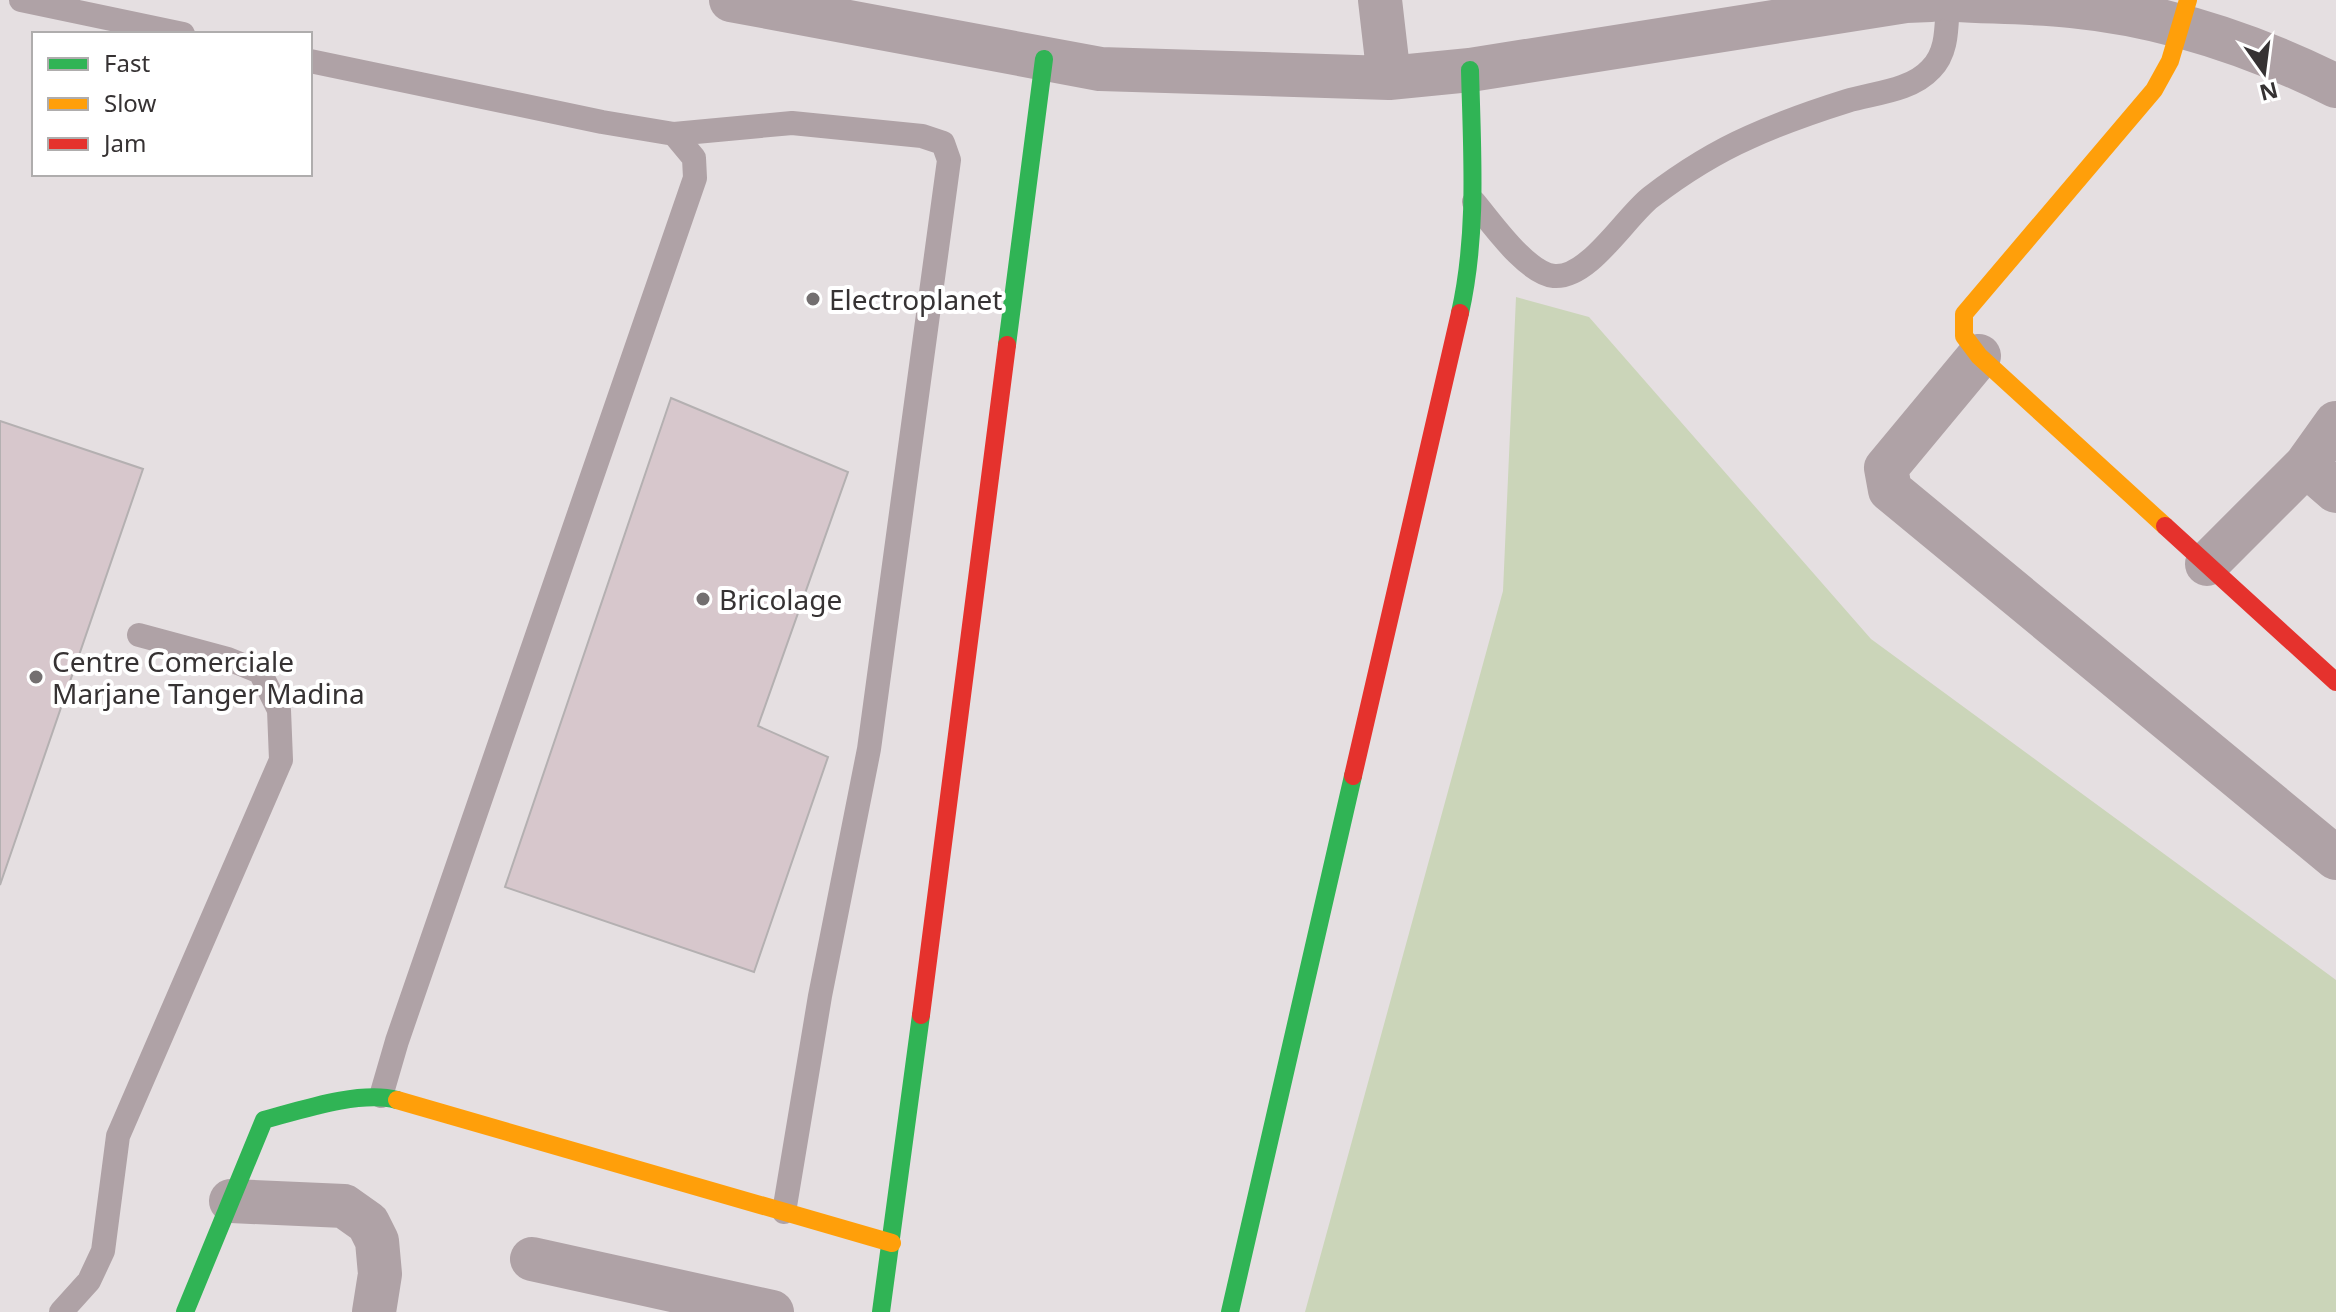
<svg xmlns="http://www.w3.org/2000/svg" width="2336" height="1312" viewBox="0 0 2336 1312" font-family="'Noto Sans',sans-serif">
  <rect width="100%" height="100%" fill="#e5dfe1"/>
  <path fill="#cbd5b9" d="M1516,297L1589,317L1871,639L2336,980V1312H1305L1503,591Z"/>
  <path fill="#d7c7cc" stroke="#b4b0b1" stroke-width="2" d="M671,398L848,472L758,726L828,757L754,972L505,887Z
    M0,421L143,469L0,885Z"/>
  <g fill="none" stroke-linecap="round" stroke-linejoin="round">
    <path stroke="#afa2a6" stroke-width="24" d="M21,0L183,34
      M310,61L602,122L674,134L694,158L695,178L397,1041L381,1096
      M674,134L792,123L922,136L943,143L949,160L869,749L820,996L784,1212
      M1474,202C1491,222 1526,273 1554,276C1589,279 1626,216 1651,197C1681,174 1716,152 1750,137C1781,123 1815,111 1847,101C1874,93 1911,91 1931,69C1949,51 1946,24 1948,0
      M61,1312L89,1281L103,1251L118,1136L281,760L279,710L260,672L228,659L139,635"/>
    <path stroke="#afa2a6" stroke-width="44" d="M731,0L1100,69L1389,78L1470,70L1906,1L1931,0
      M1380,0L1389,78
      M1955,0C1994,2 2033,2 2072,6C2163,15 2254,45 2336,86
      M1979,356L1886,468L1890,490L2336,858
      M2306,465L2336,491
      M2207,564L2306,465L2336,423
      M231,1201L344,1206L368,1223L377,1241L380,1274L374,1312
      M532,1259L772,1312"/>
    <path stroke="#30b455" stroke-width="18" d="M1460,313C1478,233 1472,152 1470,70
      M1007,345L1044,59
      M185,1312L264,1120C301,1110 360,1090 397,1100
      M881,1312L921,1015
      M1230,1312L1353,776"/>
    <path stroke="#ff9f0a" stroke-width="18" d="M2165,526L1979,356L1964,336V314L2154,90L2170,61L2188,0
      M397,1100L892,1243"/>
    <path stroke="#e5322d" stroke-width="18" d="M2165,526L2336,682
      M1353,776L1460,313
      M921,1015L1007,345"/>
  </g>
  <g fill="#736f70" stroke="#fff" stroke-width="3">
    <circle cx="813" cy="299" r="8"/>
    <circle cx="703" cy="599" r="8"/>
    <circle cx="36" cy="677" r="8"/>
  </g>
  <g text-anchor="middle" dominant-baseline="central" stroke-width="8" stroke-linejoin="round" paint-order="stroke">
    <g font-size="28" fill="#363233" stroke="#fff" text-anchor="start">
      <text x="829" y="299">Electroplanet</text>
      <text x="719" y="599">Bricolage</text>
      <text x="52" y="661">Centre Comerciale<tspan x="52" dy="32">Marjane Tanger Madina</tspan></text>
    </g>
  </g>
  <rect x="32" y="32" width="280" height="144" fill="#ffffff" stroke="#afadad" stroke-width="2"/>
  <rect x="48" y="58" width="40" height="12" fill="#30b455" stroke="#afadad" stroke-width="2"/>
  <text x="104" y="72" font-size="24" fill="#363233">Fast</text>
  <rect x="48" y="98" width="40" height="12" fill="#ff9f0a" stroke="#afadad" stroke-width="2"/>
  <text x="104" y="112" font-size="24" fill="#363233">Slow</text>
  <rect x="48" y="138" width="40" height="12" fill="#e5322d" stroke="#afadad" stroke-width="2"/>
  <text x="104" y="152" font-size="24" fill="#363233">Jam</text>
  <g transform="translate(2264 72) rotate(166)" stroke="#ffffff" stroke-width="6" paint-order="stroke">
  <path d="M0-6L14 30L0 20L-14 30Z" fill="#363233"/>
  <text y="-12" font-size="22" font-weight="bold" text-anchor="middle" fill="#363233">N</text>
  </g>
</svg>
